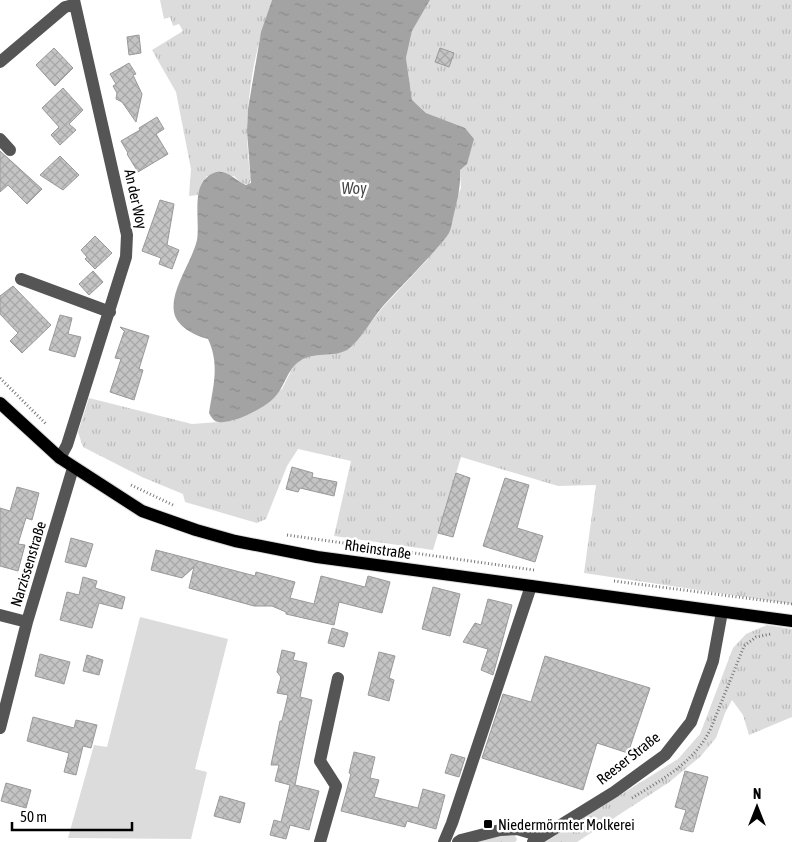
<svg xmlns="http://www.w3.org/2000/svg" width="792" height="842" viewBox="0 0 792 842" font-family="'Asap Condensed',sans-serif">
  <defs>
    <pattern id="grass-tufts" width="24" height="20" patternUnits="userSpaceOnUse" patternTransform="scale(1.25)"><rect width="24" height="20" fill="#dcdcdc"/><path d="M3 7l-1-3M5 7V3M7 7l1-3M15 17l-1-3M17 17v-4M19 17l1-3" fill="none" stroke="#bbb"/></pattern>
    <pattern id="water-ripples" width="26" height="14" patternUnits="userSpaceOnUse" patternTransform="scale(1.25)"><rect width="26" height="14" fill="#a3a3a3"/><path d="M2 4q2-2 4 0t4 0M15 11q2-2 4 0t4 0" fill="none" stroke="#8b8b8b"/></pattern>
    <pattern id="building-cross-hatch" width="8" height="8" patternUnits="userSpaceOnUse" patternTransform="scale(1.25)"><rect width="8" height="8" fill="#c4c4c4"/><path d="M0 0l8 8M0 8l8-8" fill="none" stroke="#a7a7a7"/></pattern>
  </defs>
  <rect width="100%" height="100%" fill="#fff"/>
  <path fill="url(#grass-tufts)" d="M160,0H272C252,55 241,120 251,179L249,185L241,183L234,176H207L202,182L198,195L189,196L191,169L176,92L152,50L183,31L179,24L173,26L170,17L164,19Z
    M430,0H792V604L584,573L596,485L558,486L461,457L433,550L334,536L351,461L298,449L287,466L266,519L257,523L185,502L183,494L142,477L83,447L78,432L89,398L192,424L232,421L282,389L293,367L299,361L311,355L335,353L354,344L383,307L428,259L461,188L460,170L443,120L426,113L412,100L406,58L412,31Z
    M767,625L792,629V717L749,735L743,715L732,700L725,713L716,738L700,757L668,783L577,842H545L678,759L700,734L733,648L746,634Z
    M514,832L517,840L515,842H474Z"/>
  <path fill="#dcdcdc" d="M140,617L228,639L195,769L207,772L191,839L68,838L94,745L107,747Z"/>
  <path fill="url(#water-ripples)" d="M272,0H430L412,31L406,58L412,100L426,113L465,128L474,139L467,164L460,170C461,188 457,201 453,218C452,223 451,229 449,233C446,238 441,243 437,248C420,268 401,286 383,306C372,319 360,341 347,350C332,358 314,351 300,361C287,369 285,387 274,398C264,408 234,424 219,422C214,422 211,417 209,413C213,386 220,365 208,339C195,336 176,326 174,312C170,290 192,262 197,240C200,223 192,190 206,178C223,163 232,179 246,185L251,183L247,131L248,109L261,32Z"/>
  <path fill="url(#building-cross-hatch)" stroke="#999" d="M139,35L141,53L129,55L127,37Z
    M54,48L73,68L55,86L36,65Z
    M440,48L454,53L449,67L435,62Z
    M129,63L136,74L133,75L142,94L136,122L122,102L116,99L117,93L113,86L116,84L110,74Z
    M63,88L83,110L69,124L76,130L60,145L51,135L59,127L42,108Z
    M157,117L164,129L156,134L168,154L138,172L127,154L128,153L121,141L140,130L139,128Z
    M0,151L42,189L27,204L8,185L0,192Z
    M60,156L79,175L63,190L40,175Z
    M160,200L174,204L167,245L179,250L172,269L159,264L161,258L142,251Z
    M95,236L112,253L95,269L85,259L87,257L81,250Z
    M93,271L103,282L89,295L79,284Z
    M13,286L51,325L22,353L10,341L18,333L0,314V296Z
    M60,315L72,318L68,334L81,337L75,357L49,350Z
    M120,327L149,336L139,369L143,370L134,400L110,392L121,359L115,358L124,332H125Z
    M292,467L313,473L312,477L337,482L334,496L300,488L298,492L286,489Z
    M456,473L470,478L453,537L438,533Z
    M505,478L529,485L517,528L543,536L535,562L483,546Z
    M17,487L39,493L32,520L26,518L18,544L25,545L18,571L0,566V508L10,511Z
    M71,538L93,544L86,567L65,562Z
    M156,550L255,576L256,572L295,582L290,598L314,604L321,576L365,587L368,576L390,582L382,613L339,602L334,625L286,614V612L272,606H254L189,588L194,567L182,578L151,570Z
    M83,577L97,581L95,588L125,597L122,609L99,603L92,628L60,620L67,592L79,595Z
    M433,587L460,594L450,636L422,629Z
    M488,599L512,605L493,675L481,670L488,649L463,642L475,623L481,625Z
    M332,628L348,633L344,647L328,643Z
    M282,650L295,653L293,660L307,663L300,697L312,700L295,785L319,791L309,830L290,825L286,839L270,835L274,820L281,822L290,785L275,781L279,765H271L280,721H282L288,695L277,693L281,677L277,672Z
    M379,652L395,656L389,678L394,680L389,701L368,695Z
    M40,654L70,662L64,684L35,676Z
    M87,655L103,660L99,675L83,671Z
    M545,656L650,688L628,753L597,743L583,790L482,758L503,694L531,702Z
    M33,717L74,728L76,720L97,725L91,748L83,746L76,775L64,772L69,753L27,741Z
    M354,752L375,757L370,778L379,780L374,797L418,808L423,789L445,795L436,829L407,821L405,827L341,811L351,774L349,773Z
    M451,754L465,758L459,777L445,773Z
    M685,771L708,777L693,832L680,829L686,810L675,807Z
    M6,783L31,790L26,808L1,801Z
    M220,796L245,803L240,823L214,816Z"/>
  <g fill="none" stroke-linecap="round" stroke-linejoin="round">
    <g stroke="#dbdbdb" stroke-width="14">
      <path id="major" d="M0,403L60,458L142,511L196,530L235,541L317,557L792,621"/>
    </g>
    <path stroke="#777" stroke-width="3" stroke-dasharray="1 2.5" stroke-linecap="butt" d="M0,378L47,425
      M131,485L173,505
      M287,535L534,570
      M614,581L792,604
      M632,798C663,779 695,762 711,728L744,646L756,637L771,634"/>
    <path stroke="#555" stroke-width="12" d="M0,62L65,7L74,5
      M0,139L10,150
      M21,279L110,312
      M60,458L67,445L126,257L127,235L74,0
      M0,615L27,622
      M0,728L27,622L73,468
      M320,842L336,786L320,761L338,678
      M444,842L452,823L531,586
      M458,842L461,840L500,830L517,829L541,836
      M533,842L614,792L665,755L691,722L713,661L722,612"/>
    <use href="#major" stroke="#000" stroke-width="12"/>
  </g>
  <rect fill="#000" stroke="#fff" stroke-width="2" x="483" y="819" width="10" height="10" rx="2.5"/>
  <g text-anchor="middle" dominant-baseline="central" stroke-width="5" stroke-linejoin="round" paint-order="stroke">
    <g font-size="15" fill="#000" stroke="#fff">
      <text transform="translate(136 199) rotate(78)">An der Woy</text>
      <text transform="translate(378 549) rotate(8)">Rheinstraße</text>
      <text transform="translate(28 564) rotate(-73)">Narzissenstraße</text>
      <text transform="translate(628 758) rotate(-38)">Reeser Straße</text>
    </g>
    <g font-size="15" fill="#000" stroke="#fff" text-anchor="start">
      <text x="498" y="824">Niedermörmter Molkerei</text>
    </g>
    <g font-size="16" font-style="italic" fill="#444" stroke="#fff">
      <text x="354" y="188">Woy</text>
    </g>
  </g>
  <g transform="translate(757 807)" stroke="#ffffff" stroke-width="4" paint-order="stroke">
  <path d="M0-4L9 19L0 12L-9 19Z" fill="#000000"/>
  <text y="-8" font-size="14" font-weight="bold" text-anchor="middle" fill="#000000">N</text>
  </g>
  <path d="M12 822v8h120v-8" fill="none" stroke="#000000" stroke-width="2.5"/>
  <text x="20" y="822" font-size="15" fill="#000000" stroke="#ffffff" stroke-width="4" paint-order="stroke">50 m</text>
</svg>
